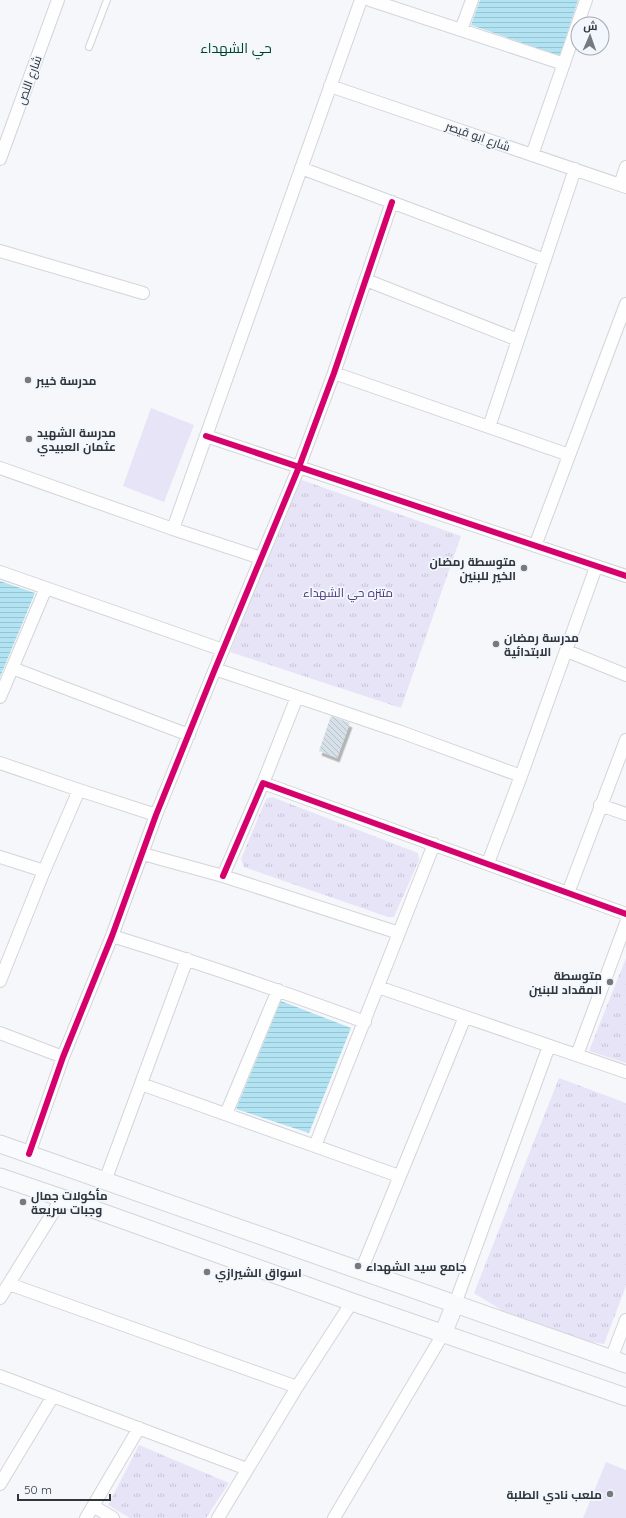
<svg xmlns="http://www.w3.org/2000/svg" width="626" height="1518" viewBox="0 0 626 1518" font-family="Quicksand,Cairo,sans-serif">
  <defs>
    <pattern id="park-tufts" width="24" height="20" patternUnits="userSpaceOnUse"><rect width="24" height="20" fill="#e7e4f8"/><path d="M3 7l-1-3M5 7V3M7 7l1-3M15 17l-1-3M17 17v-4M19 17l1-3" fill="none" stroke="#c7c4d6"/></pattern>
    <pattern id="water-rules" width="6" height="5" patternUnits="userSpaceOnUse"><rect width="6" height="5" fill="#b1e3f2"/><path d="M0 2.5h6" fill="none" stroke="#99c3d0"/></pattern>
    <pattern id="building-back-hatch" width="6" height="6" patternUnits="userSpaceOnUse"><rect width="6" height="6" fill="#d5e0e8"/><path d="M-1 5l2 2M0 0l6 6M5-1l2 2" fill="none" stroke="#b7c1c8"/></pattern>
    <filter id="shadow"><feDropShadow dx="2.5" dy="4.5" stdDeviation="0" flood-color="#0004"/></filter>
  </defs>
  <rect width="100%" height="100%" fill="#f5f7fa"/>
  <path fill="#e7e4f8" d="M151,408L194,425L164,502L123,486Z
    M606,1462L626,1470V1518H583Z"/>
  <path fill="url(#park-tufts)" d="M299,479L461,536L401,708L230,652Z
    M272,797L418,853L419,860L394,917H388L244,867L241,859L266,799Z
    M626,958V1063L589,1051Z
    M559,1078L626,1103V1286L604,1344L538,1333L474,1293Z
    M139,1445L229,1483L206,1518H130L108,1505Z"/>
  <path fill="url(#water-rules)" d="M480,0H578L560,56L471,25Z
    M0,581L35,593L0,677Z
    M281,1001L351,1028L309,1133L236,1109Z"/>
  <path fill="url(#building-back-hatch)" filter="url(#shadow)" d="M331,716L350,723L337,758L319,751Z"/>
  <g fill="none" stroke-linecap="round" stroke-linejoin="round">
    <g stroke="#d2d5d9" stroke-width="8">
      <path id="lane" d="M89,47L107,0"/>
    </g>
    <g stroke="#d2d5d9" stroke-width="14">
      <path id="street" d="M370,0L564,64
        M461,30L472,0
        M330,86L626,187
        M532,155L586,0
        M0,159L58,0
        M301,168L545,260
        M620,185L626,167
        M0,251L143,293
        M366,280L518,340
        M334,373L569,455
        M489,427L575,169
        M206,436L626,576
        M0,468L173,529L361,0
        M173,529L261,558
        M535,546L626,304
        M0,572L223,650
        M567,651L626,675
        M12,668L189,735
        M215,669L401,732L521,776
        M0,697L46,588
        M0,763L79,790L156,815
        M263,783L297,697
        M600,805L626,814
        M143,854L223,876L399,933
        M0,857L44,871
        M488,863L521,776L596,567
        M223,876L263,783L626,914
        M568,893L626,740
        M112,936C197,962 281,991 365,1022
        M0,981L44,871L79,790
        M378,987L626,1072
        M0,1033L63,1057
        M577,1055L626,923
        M141,1084L399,1176
        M226,1114L278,990
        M315,1146L434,844
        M29,1154L63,1057L112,936L156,815L215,669L299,467L334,373L392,202
        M105,1181L187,959
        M361,1271L465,1017
        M9,1284L297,1387
        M0,1298L62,1198
        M455,1304L549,1046
        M611,1359L626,1320
        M0,1376L247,1469
        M0,1484L53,1396
        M93,1506L113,1518
        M86,1518L139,1428
        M218,1518L297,1387L352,1302
        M334,1518L443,1334"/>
    </g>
    <g stroke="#d2d5d9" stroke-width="19">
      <path id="secondary" d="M0,1144L626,1364
        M0,1177L62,1198L352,1302L626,1397
        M443,1334L455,1304"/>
    </g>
    <use href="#lane" stroke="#fefefe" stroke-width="6"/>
    <use href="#street" stroke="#fefefe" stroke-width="12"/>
    <use href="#secondary" stroke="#f8fafc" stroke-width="17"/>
    <g stroke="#f2f7fd" stroke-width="8">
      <path id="cycleway" d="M206,436L626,576
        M223,876L263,783L626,914
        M29,1154L63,1057L112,936L156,815L215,669L299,467L334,373L392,202"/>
    </g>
    <use href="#cycleway" stroke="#d6006c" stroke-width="6"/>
  </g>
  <g fill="#767a7e" stroke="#f2f7fd" stroke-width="1.5">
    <circle cx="28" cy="380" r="4"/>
    <circle cx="29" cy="439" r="4"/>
    <circle cx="524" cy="568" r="4"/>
    <circle cx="496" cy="644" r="4"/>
    <circle cx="610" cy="982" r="4"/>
    <circle cx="23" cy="1202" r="4"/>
    <circle cx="358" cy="1266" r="4"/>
    <circle cx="207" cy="1272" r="4"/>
    <circle cx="610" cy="1494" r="4"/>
  </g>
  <g text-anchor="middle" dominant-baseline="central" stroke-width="3.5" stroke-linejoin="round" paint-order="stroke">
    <g font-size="12" fill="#31363c" stroke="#f2f7fd">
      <text transform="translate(29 80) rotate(-70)">شارع النص</text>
      <text transform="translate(478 136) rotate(19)">شارع ابو قيصر</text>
    </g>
    <g font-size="12" font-weight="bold" fill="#31363c" stroke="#f2f7fd" text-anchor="start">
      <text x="36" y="380">مدرسة خيبر</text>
      <text x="37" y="432">مدرسة الشهيد<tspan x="37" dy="14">عثمان العبيدي</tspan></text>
      <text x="516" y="561" text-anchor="end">متوسطة رمضان<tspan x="516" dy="14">الخير للبنين</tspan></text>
      <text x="504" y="637">مدرسة رمضان<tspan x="504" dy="14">الابتدائية</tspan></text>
      <text x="602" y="975" text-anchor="end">متوسطة<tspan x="602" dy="14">المقداد للبنين</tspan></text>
      <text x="31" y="1195">مأكولات جمال<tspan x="31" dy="14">وجبات سريعة</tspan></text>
      <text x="366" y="1266">جامع سيد الشهداء</text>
      <text x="215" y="1272">اسواق الشيرازي</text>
      <text x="602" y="1494" text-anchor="end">ملعب نادي الطلبة</text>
    </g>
    <g font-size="12" fill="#493575" stroke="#f2f7fd">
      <text x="348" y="592">متنزه حي الشهداء</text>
    </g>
    <g font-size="14" fill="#004326" stroke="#f2f7fd">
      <text x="236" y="48">حي الشهداء</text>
    </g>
  </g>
  <g transform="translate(590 36) rotate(2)"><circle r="19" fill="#f2f7fd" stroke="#a5aab0"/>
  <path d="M0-3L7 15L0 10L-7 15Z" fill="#767a7e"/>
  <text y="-6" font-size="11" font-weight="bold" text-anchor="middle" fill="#31363c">ش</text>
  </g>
  <path d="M18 1494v6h92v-6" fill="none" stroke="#31363c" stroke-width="2"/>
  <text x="24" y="1494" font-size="12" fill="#31363c" stroke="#f2f7fd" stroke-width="3" paint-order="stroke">50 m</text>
</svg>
